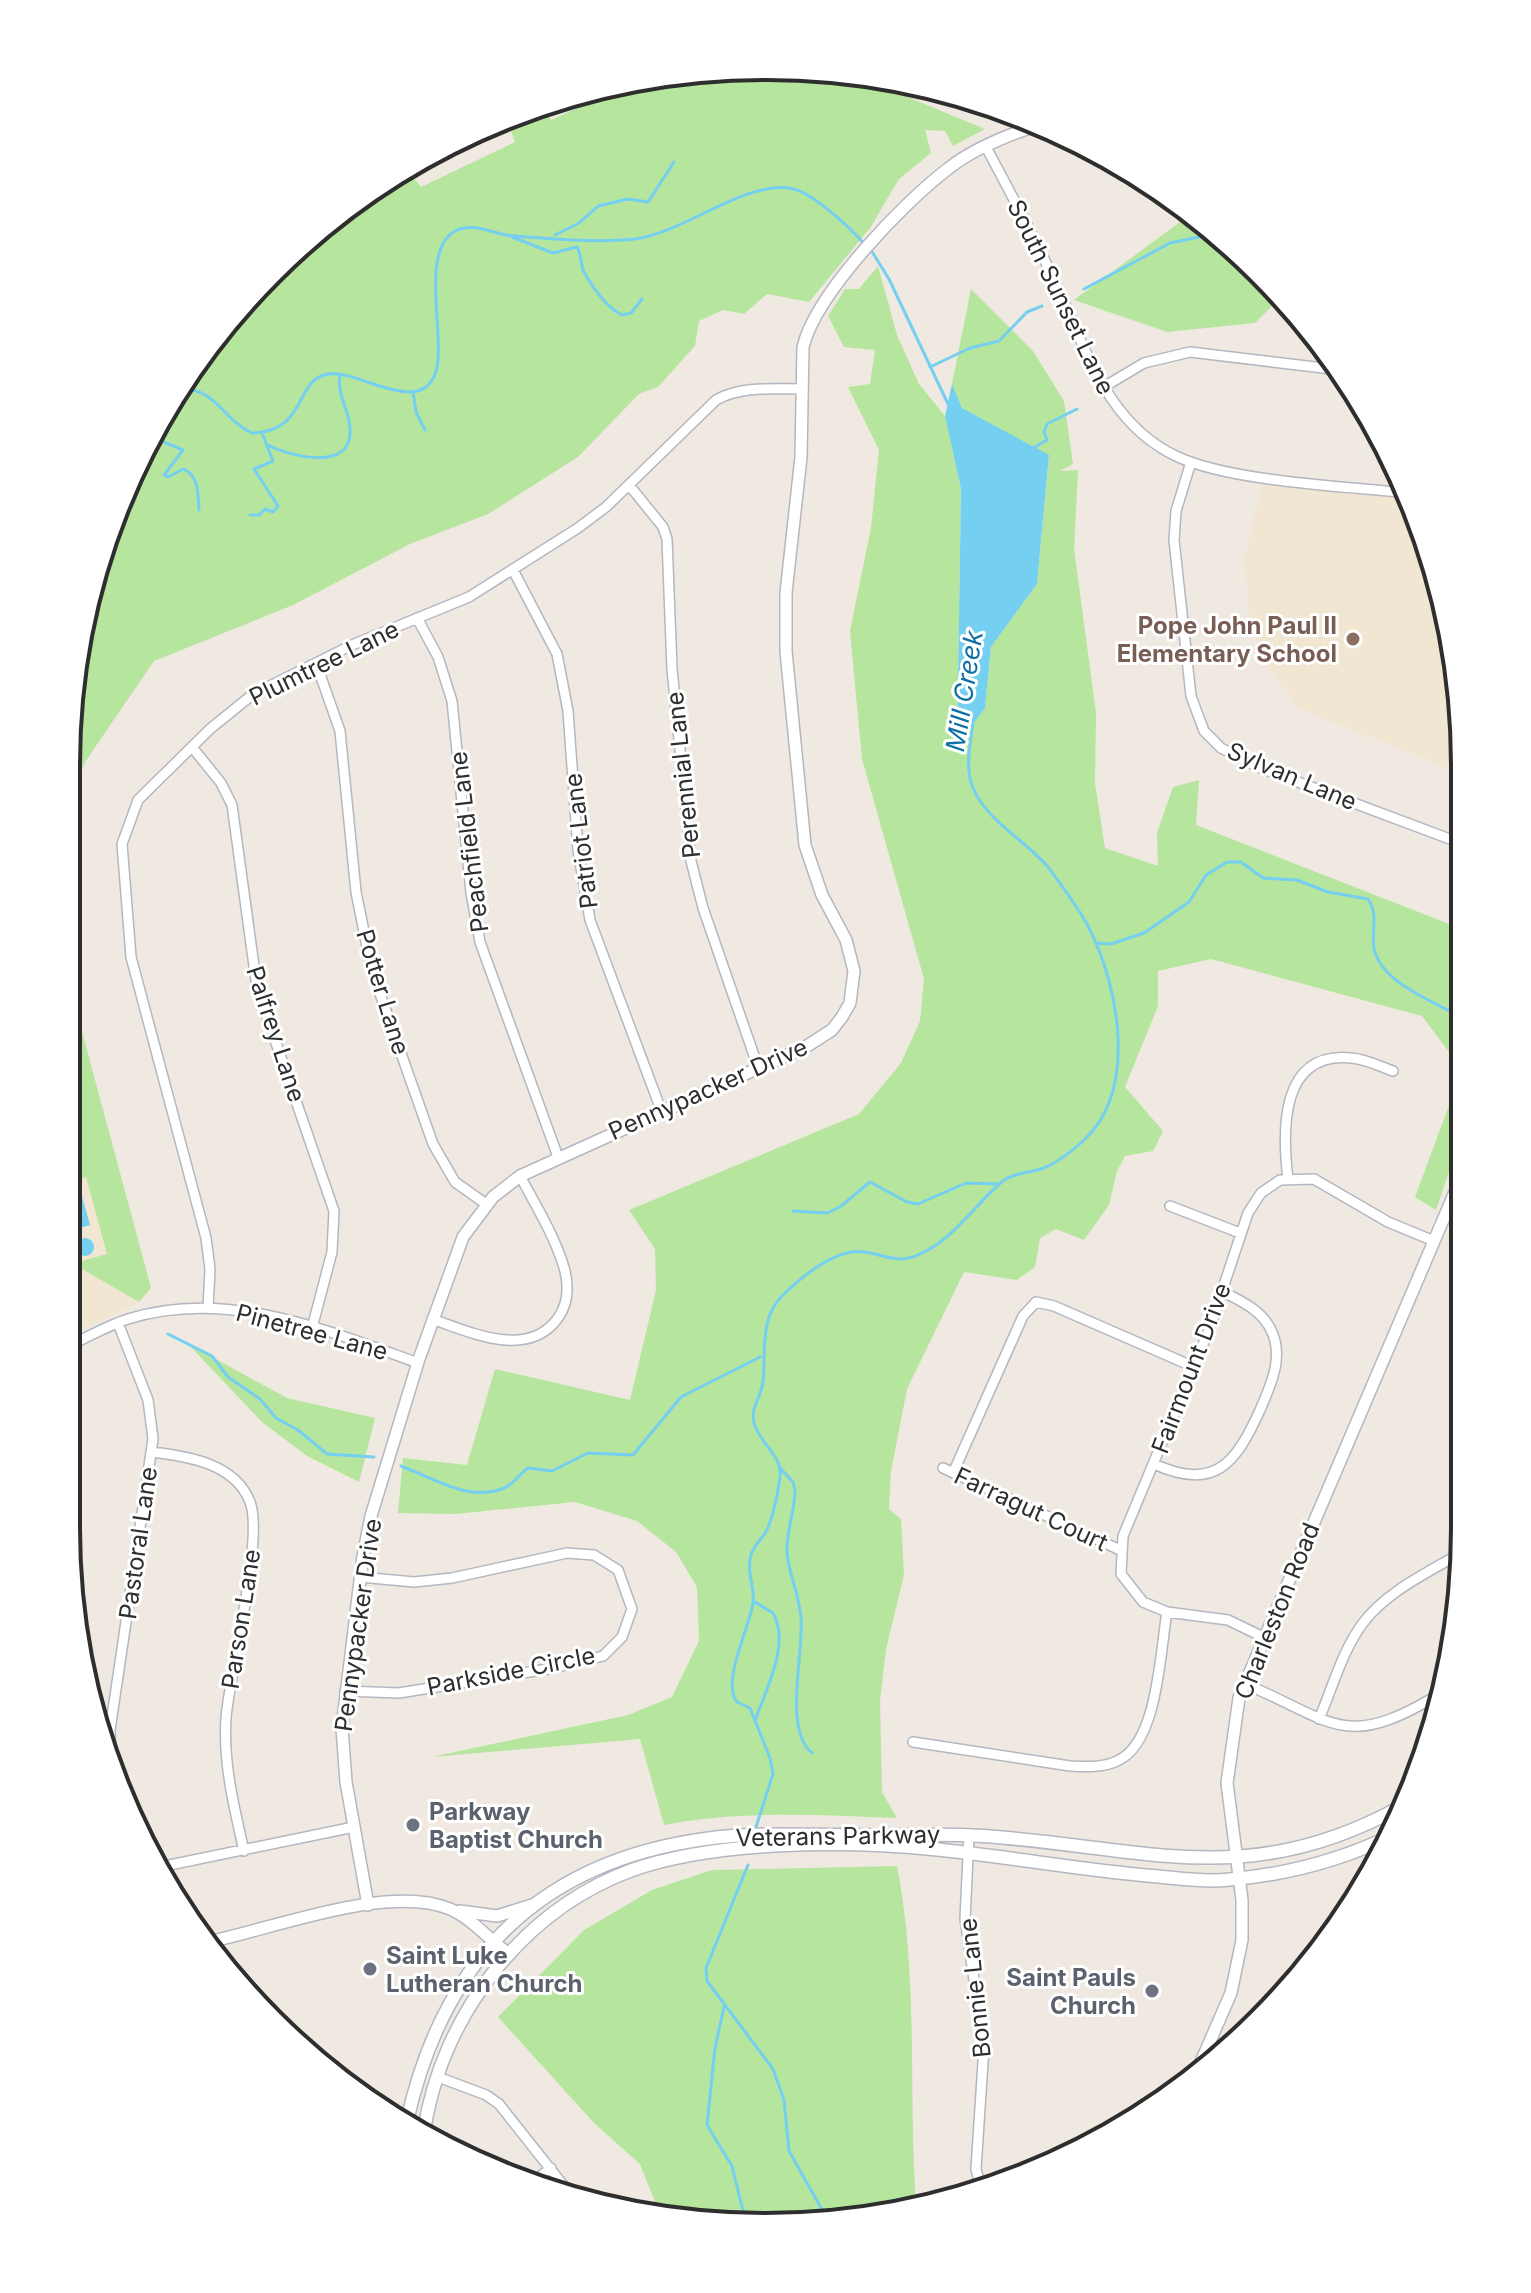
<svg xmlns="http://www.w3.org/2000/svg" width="1531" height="2293" viewBox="0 0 1531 2293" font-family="Inter,sans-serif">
  <rect width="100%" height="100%" fill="#efe9e1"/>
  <path fill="#f0e6d1" d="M1263,476L1407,493L1441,585L1464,720L1463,774L1300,709L1263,661L1249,617L1245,558Z
    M70,987L151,1288L139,1302L67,1338Z"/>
  <path fill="#b6e59e" d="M720,67L847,72L985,129L953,146L945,131L925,130L931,153L899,179L870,228L809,302L767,294L744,314L723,310L699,321L695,346L658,387L639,394L578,457L488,514L410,544L293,605L154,661L85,762L71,796L72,674L138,457L240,304L340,210L406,169L421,187L515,142L506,119L540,106L551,120L615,91L612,85Z
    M1191,214L1227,240L1281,297L1255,323L1167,332L1074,300Z
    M878,266L897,335L919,384L945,416L961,489L957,744L985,708L991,647L1037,584L1049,456L962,408L952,384L971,289L1033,351L1064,401L1073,464L1060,471L1078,470L1074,549L1096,713L1095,783L1105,848L1158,866L1157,833L1173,787L1199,780L1196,825L1462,929L1461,1137L1436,1210L1415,1197L1460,1076L1452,1056L1422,1016L1211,959L1158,971V1006L1125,1087L1163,1131L1153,1151L1125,1156L1117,1171L1109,1205L1084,1240L1056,1229L1040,1238L1035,1267L1017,1280L964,1272L907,1389L891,1471L889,1509L901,1519L904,1575L886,1649L880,1701L882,1792L897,1818C819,1815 741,1810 664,1825L640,1739L432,1757L628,1715L672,1697L699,1641L697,1587L676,1552L637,1521L575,1502L455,1514L398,1513L403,1458L467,1465L495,1369L630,1400L656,1290L655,1249L629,1210L859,1114L901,1063L920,1021L924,979L862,759L850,631L871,528L879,450L848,387L870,384L875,350L844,347L828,316L845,289H859Z
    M70,987L151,1288L139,1302L82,1269L68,1265L107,1254L86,1177L68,1182Z
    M188,1344L287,1398L375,1418L359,1482L307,1456L262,1422Z
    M897,1866C919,1979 908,2092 916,2206L719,2225L659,2212L640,2164L595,2124L498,2017L584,1930L652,1890L712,1870Z"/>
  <path fill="#75cff0" d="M952,384L962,408L1049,455L1037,584L991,647L985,708L957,746L961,489L945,416Z
    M80,1189L90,1225L69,1231L68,1192Z
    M76 1247a9 9 0 1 1 18 0a9 9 0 1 1-18 0Z"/>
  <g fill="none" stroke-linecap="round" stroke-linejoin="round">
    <path stroke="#75cff0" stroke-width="3" d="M555,235L579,223L598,206L628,199L648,202L674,162
      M512,237L553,253L577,247C582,255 580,264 584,272C592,287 607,308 622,315L631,313L642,299
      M871,250L889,279L948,404
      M1084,289L1170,243L1218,233
      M930,367L970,348L999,341L1027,312L1042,306
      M184,388C220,393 223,420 252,433C309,431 293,380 328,374C359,369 422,419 436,371C446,338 419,251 455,231C474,221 494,235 514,236C552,239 596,243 635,239C683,233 743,182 789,188C810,190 851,228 865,245
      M413,392L416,412L425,430
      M154,433L159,440L183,450L164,475L168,477L183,469C199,475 198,495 199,510
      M268,445C289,456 353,473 350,429C349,407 337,399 340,374
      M1033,448L1047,440L1044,432L1047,424L1077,409
      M250,515H259L265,509L273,512L278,506L254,469L273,461L262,433
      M1096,943L1111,944L1144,933L1189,902L1206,875L1227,862H1241L1263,878L1297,880L1328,892L1368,899C1379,915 1371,931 1374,948C1380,983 1436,1002 1462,1018
      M793,1211L827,1213L840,1207L870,1182L907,1202L918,1204L966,1183L998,1184
      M168,1334L212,1356L228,1377L260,1399L276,1418L298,1430L327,1454L374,1457
      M401,1466C431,1477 469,1503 504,1488C514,1484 519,1474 528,1468L552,1471L588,1453L633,1455L681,1397L760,1357
      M780,1468L793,1482L795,1490C795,1511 786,1532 787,1552C788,1572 800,1596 801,1619C804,1653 783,1729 812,1753
      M753,1601L773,1613C791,1644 765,1691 755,1721
      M756,1827L773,1774L770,1758L750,1708L737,1702C721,1681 750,1627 753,1603C755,1587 746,1572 751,1555C754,1545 762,1539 767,1530C773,1516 778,1492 780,1477C784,1458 758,1441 754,1423C750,1408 761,1397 763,1382C766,1354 759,1319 782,1296C801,1277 837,1247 865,1252C885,1255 898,1264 918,1255C955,1239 974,1205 1004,1180C1017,1172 1030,1173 1044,1168C1059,1162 1072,1151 1084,1140C1138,1090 1119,987 1089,928C1078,907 1062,886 1048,867C1025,840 987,821 973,788C964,767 971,743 973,722
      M748,1865L706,1968L707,1981L773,2069L784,2100L789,2151L825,2215
      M724,2007L715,2048L707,2125L732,2166L746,2223"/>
    <g stroke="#b4b7c1" stroke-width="12">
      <path id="minor" d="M986,147C1010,192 1034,236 1055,282C1086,348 1106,424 1178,457C1234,482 1344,486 1407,493
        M1102,388L1144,363L1190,352L1340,370
        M1191,462L1176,511L1174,540L1191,696L1204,731L1221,748L1258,767L1463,844
        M629,485L663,527L667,539L672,669L691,861L703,908L758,1067
        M513,570L557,654L568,711L578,850L590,920L661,1110
        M417,618L438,657L452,701L471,893L480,942L558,1157
        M316,663L340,731L356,892L372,971L433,1144L455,1182L486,1204
        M192,747L221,783L232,805L257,988L334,1211L332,1252L312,1328
        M1288,1179C1282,1130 1280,1051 1351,1058C1366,1059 1379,1066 1393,1071
        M1170,1206L1240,1233
        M208,1308L210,1269L206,1238L131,957L122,844L138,800L210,729L252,695L352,645L469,597L578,528L606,507L716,400C741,386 772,389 800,389
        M432,1319C470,1332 528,1360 558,1318C568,1304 569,1288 565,1271C556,1238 536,1206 520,1176
        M67,1347C87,1337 107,1326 128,1319C226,1288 327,1330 418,1363
        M151,1452C187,1456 235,1463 250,1502C264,1538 230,1670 226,1718C223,1763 234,1807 244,1851
        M1154,1464C1215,1492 1236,1463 1260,1410C1271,1385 1285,1355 1270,1328C1260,1309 1240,1301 1222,1291
        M943,1468L1120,1550
        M953,1473L1023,1316L1036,1302L1054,1306L1194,1367
        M1263,1637L1228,1620L1167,1612L1143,1602L1121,1574L1123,1536L1209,1330L1248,1213L1261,1193L1280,1180L1314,1179L1388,1222L1434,1241
        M1243,1683C1332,1720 1343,1752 1436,1696
        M345,1691L399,1693L554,1668L603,1656L622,1637L632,1609L618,1570L594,1555L567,1553L452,1578L414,1582L360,1577
        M1319,1719C1333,1687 1342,1651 1363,1623C1386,1592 1427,1573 1459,1554
        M913,1742L1070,1766C1086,1767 1104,1768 1119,1760C1158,1741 1160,1652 1167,1612
        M111,1769L110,1730L153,1439L148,1400L118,1323
        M969,1835L965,1919L984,2047L976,2169L981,2189
        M160,1867L354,1827
        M438,2077L486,2095L499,2104L567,2190
        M533,2182L551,2168"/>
    </g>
    <g stroke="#b4b7c1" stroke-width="14">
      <path id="tertiary" d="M368,1905L346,1782L342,1728L363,1556L371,1516L419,1359L463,1237L493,1197L520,1176L807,1046L832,1030L842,1017L850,1003L854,971L846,940L822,895L805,845L786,651V593L801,457L803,347C816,293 905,201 949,168C974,148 1008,135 1038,125
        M460,1911L497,1916L532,1905
        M208,1942C273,1929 388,1883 450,1909C473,1919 489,1940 509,1954
        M1200,2064L1231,1993L1242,1940V1900L1227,1783L1239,1698L1461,1178"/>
    </g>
    <g stroke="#b4b7c1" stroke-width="15">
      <path id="secondary" d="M407,2121C443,1960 538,1862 705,1839C754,1832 806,1835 856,1835C899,1836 941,1833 983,1836C1144,1847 1248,1892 1402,1806
        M424,2131C442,2016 521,1911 632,1870C714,1841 845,1840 932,1849C1006,1856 1079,1870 1153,1876C1177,1878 1202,1882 1225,1880C1285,1875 1340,1861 1393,1835"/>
    </g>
    <use href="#minor" stroke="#fff" stroke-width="9"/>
    <use href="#tertiary" stroke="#fff" stroke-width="11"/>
    <use href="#secondary" stroke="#fff" stroke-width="12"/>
  </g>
  <circle fill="#8d6e63" stroke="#fff" stroke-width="3" cx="1353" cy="639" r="8"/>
  <g fill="#6b7280" stroke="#fff" stroke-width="3">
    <circle cx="413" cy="1825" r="8"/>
    <circle cx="370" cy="1969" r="8"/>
    <circle cx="1152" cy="1991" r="8"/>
  </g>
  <g text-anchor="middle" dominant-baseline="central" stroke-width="6" stroke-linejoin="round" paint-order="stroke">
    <g font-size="24" fill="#2e2e2e" stroke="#fff">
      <text transform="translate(1061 297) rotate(64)">South Sunset Lane</text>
      <text transform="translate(324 663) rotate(-26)">Plumtree Lane</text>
      <text transform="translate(683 775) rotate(-96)">Perennial Lane</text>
      <text transform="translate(1292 776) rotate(23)">Sylvan Lane</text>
      <text transform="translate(581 841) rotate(-97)">Patriot Lane</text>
      <text transform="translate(469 842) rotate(-97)">Peachfield Lane</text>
      <text transform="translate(383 992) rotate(73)">Potter Lane</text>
      <text transform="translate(276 1034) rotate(72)">Palfrey Lane</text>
      <text transform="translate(708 1089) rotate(-24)">Pennypacker Drive</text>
      <text transform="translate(312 1332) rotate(15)">Pinetree Lane</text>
      <text transform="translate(1191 1368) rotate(-69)">Fairmount Drive</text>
      <text transform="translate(1031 1509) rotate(25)">Farragut Court</text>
      <text transform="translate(138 1543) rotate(-82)">Pastoral Lane</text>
      <text transform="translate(1277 1611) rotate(-68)">Charleston Road</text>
      <text transform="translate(241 1619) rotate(-81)">Parson Lane</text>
      <text transform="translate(358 1625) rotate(-82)">Pennypacker Drive</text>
      <text transform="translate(511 1671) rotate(-11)">Parkside Circle</text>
      <text transform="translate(838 1836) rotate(-1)">Veterans Parkway</text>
      <text transform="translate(975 1988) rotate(-96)">Bonnie Lane</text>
    </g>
    <g font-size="24" font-weight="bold" fill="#785e54" stroke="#fff" text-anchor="end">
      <text x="1337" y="625">Pope John Paul II<tspan x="1337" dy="28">Elementary School</tspan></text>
    </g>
    <g font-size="24" font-weight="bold" fill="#5b616d" stroke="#fff" text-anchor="start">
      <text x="429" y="1811">Parkway<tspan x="429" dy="28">Baptist Church</tspan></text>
      <text x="386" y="1955">Saint Luke<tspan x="386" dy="28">Lutheran Church</tspan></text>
      <text x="1136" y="1977" text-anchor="end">Saint Pauls<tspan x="1136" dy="28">Church</tspan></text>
    </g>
    <g font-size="26" font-style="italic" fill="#0d6fa3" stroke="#fff">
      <text transform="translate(964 691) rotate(-81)">Mill Creek</text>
    </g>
  </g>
  <path d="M0 0H1531V2293H0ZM765 80H766A685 685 0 0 1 1451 765V1528A685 685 0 0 1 766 2213H765A685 685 0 0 1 80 1528V765A685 685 0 0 1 765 80Z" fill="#fff" fill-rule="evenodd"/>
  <path fill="none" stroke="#2e2e2e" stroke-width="4" d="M765 80H766A685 685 0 0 1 1451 765V1528A685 685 0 0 1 766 2213H765A685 685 0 0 1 80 1528V765A685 685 0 0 1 765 80Z"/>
</svg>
